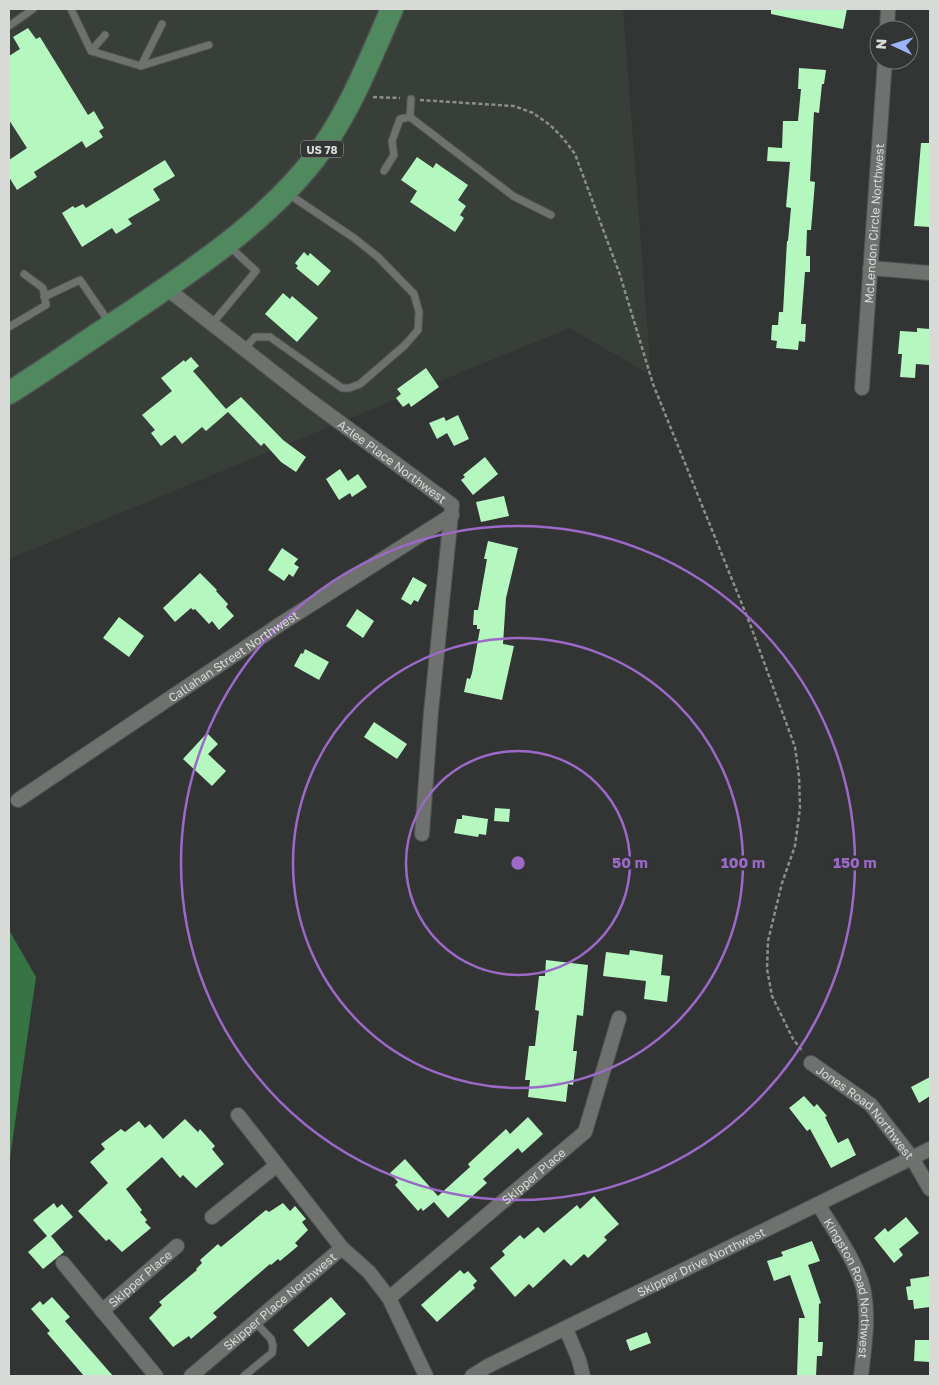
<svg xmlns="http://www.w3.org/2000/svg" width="939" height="1385" viewBox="0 0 939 1385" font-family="'Golos Text',sans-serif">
  <rect width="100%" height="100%" fill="#323533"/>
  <path fill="#373f38" d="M9,9H623L651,375L569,328L9,559Z"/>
  <path fill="#367443" d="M9,930L36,977L9,1165Z"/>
  <path fill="#b4f7bf" d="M771,9H847L843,29L771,14Z
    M28,28L36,39L40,37L88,115L94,111L104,128L99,131L103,137L86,148L82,141L34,172L37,177L17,190L9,177V160L27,148L9,120V56L20,49L13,37Z
    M799,68L826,70L824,84H822L819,113L814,112L810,181L815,182L811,230H807L806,256H810V272H805L801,324H806L805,342L799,341L798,350L776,348L777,341L771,340L772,325H778L779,312H783L787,241H788L791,208L786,207L790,162L767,161L768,147L782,148L783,121H798L801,89H798Z
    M921,143H930V227L914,226Z
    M417,157L433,168L436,163L468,185L458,200L466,206L460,215L464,218L455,232L410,202L417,191L401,180Z
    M165,160L175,176L153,189L160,200L128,219L132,224L116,234L112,228L82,247L62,213L73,206L75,208L83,204L86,208Z
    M304,252L308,256L310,253L331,271L318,286L296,268L298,266L295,263Z
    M283,293L290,299L292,296L318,318L297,342L265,314Z
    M917,328L930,329L929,365L916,364L915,378L900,377L902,354H898L900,331L917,332Z
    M191,357L199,366L193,371L226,409L241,397L283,440L306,457L296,472L281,462L264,443L261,446L228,412L206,431L202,427L182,444L175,435L161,446L151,433L155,430L142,415L172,391L161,378L184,360L185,362Z
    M426,368L439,387L411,407L409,403L403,407L396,398L401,394L397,389Z
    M458,415L469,439L454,446L447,433L437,439L429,423L444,417L446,421Z
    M485,457L498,474L473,495L461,480L465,477L463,475Z
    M340,469L348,481L358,474L367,487L352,497L350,493L339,500L326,479Z
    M504,496L509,516L481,522L476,502Z
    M488,541L518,548L506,598L503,644L514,646L502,700L464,692L467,678L470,679L472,673L480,629H477V625H473L474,610H478L487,559H484Z
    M282,548L298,559L294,564L299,567L293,577L289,574L284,581L268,570Z
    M200,573L217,590L216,591L228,604L226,607L234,616L219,630L212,621L209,624L195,609L193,610L191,608L175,622L163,608Z
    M413,577L427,585L418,602L414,600L411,605L401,599Z
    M357,609L374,621L363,638L346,626Z
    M119,617L144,636L129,657L103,638Z
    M305,649L329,662L319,680L294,666L301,653L303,654Z
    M374,722L407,744L397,759L364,737Z
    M207,733L218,744L208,754L226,771L212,786L183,759Z
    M495,808L510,809L509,822L494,821Z
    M462,815L488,819L486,835L479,834L478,837L454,833L457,819H462Z
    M630,950L663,955L661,975L670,976L667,1002L644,999L646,981L603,976L606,952L629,955Z
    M546,960L588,965L583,1016L577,1015L573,1051H577L573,1085L568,1084L566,1102L528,1097L530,1080H525L529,1046H535L539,1011L535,1010L539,976H545Z
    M930,1077V1096L919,1103L911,1087Z
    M804,1096L814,1107L817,1104L827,1116L825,1117L838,1143L848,1138L856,1155L831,1168L810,1129L807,1131L789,1108Z
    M528,1117L543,1134L522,1153L518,1148L483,1179L487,1183L448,1218L434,1202L423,1211L421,1208L418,1211L395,1185L398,1182L390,1173L405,1159L438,1196L470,1167L468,1164L506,1129L510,1134Z
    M185,1119L198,1132L200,1129L215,1146L212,1149L224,1164L196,1188L183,1175L180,1178L162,1157L126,1189L142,1210L140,1212L147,1220L145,1222L151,1228L122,1252L109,1239L106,1241L78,1211L108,1183L90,1162L105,1149L101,1144L121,1129L125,1132L139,1121L145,1128L150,1124L163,1139Z
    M594,1196L619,1224L604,1237L607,1240L588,1258L584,1254L571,1266L564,1259L533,1288L529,1284L515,1297L490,1268L505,1255L502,1251L520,1235L524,1239L538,1227L544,1233L577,1205L580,1209Z
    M54,1203L57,1208L62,1204L73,1217L51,1236L64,1252L43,1269L28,1252L47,1236L33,1220Z
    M283,1203L290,1211L295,1206L306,1219L302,1222L308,1230L295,1243L298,1246L280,1261L278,1259L271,1265L270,1264L220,1307L213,1313L217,1317L191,1339L189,1336L173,1347L149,1318L162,1305L159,1302L197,1270L196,1269L202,1263L200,1260L218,1244L221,1247L266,1210L269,1212Z
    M906,1217L919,1233L899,1249L903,1255L894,1263L874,1238L885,1228L888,1232Z
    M812,1241L820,1261L808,1265L821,1303L819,1304L818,1342H823L822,1356H817L816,1376H797L799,1318H805L790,1275L774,1281L767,1261L783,1256L781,1252Z
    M460,1270L464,1274L468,1271L477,1281L473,1285L475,1288L437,1322L421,1305Z
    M930,1276V1307L914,1309L913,1300H908L906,1287L911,1286L910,1279Z
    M52,1297L70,1317L65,1321L113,1376H84L47,1333L50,1331L31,1309L40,1301L43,1305Z
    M331,1297L346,1314L308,1347L293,1330Z
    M647,1332L651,1343L630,1351L626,1340Z
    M915,1340H930V1362L914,1361Z"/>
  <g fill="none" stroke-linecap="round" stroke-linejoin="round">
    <g stroke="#4f5250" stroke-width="9">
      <path id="lane" d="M71,9L91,51L141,66L209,45
        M9,26L33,9
        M91,51L105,35
        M141,66L162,24
        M411,99L410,117L513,196L551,215
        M384,171L394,155L392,141L400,119L410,117
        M44,297L80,280L109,322
        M212,324L256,271L228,245
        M9,327L46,305L43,288L24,274
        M244,349L255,337H270L342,388H349L360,384L405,345L418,330L419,312L414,294L378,257L354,238L287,193
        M244,1376L272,1353L273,1346L271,1339L255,1322"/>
    </g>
    <g stroke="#4f5250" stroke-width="16">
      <g id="street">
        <path d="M887,30L888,9"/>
        <path d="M870,268L930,273"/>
        <path id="s1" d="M166,288L308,399L452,505L431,712L422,834"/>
        <path id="s2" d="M862,388L885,60"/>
        <path id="s3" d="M18,800L282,623L452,515"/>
        <path id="s4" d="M811,1063L871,1105L912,1158L930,1189"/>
        <path d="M238,1115L342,1248L369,1272L389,1298L426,1376"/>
        <path id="s5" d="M818,1204C833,1229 859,1265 864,1292C869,1320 864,1349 861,1376"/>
        <path d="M212,1217L277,1165"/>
        <path d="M63,1263L156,1376"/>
        <path id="s6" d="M389,1298L585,1132L619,1018"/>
        <path id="s7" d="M102,1311L177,1246"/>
        <path d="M566,1329L579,1360L583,1376"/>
        <path id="s8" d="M191,1376L342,1248"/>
        <path id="s9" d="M472,1376L488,1366L930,1149"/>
      </g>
    </g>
    <g stroke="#4f5250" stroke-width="25">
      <path id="primary" d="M9,393C47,369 84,343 122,318C193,270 273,218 323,147C353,104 371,56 392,9"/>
    </g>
    <path stroke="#8c8e8c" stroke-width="2.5" stroke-dasharray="4 2.5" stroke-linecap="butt" d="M373,97L400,98
      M420,100L514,106L533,113L550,125L563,138L575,154L620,275L653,384L750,624L795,747L799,776L800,808L795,846L782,883L768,941L767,969L772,996L793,1039L803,1052"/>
    <use href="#lane" stroke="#6e716e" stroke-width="7"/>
    <use href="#street" stroke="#6e716e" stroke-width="14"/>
    <use href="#primary" stroke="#4f895d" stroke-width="22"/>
  </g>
  <g fill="none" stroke="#9c69c8" stroke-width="2.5">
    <circle cx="518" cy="863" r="112"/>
    <circle cx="518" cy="863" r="225"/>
    <circle cx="518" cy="863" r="337"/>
  </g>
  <g text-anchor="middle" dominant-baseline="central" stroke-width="5" stroke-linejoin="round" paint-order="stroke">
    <rect fill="#323533" stroke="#a6a8a6" stroke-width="1" x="301" y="140.5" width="42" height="17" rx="4"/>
    <g font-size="11" font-weight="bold" fill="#d8dad8">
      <text x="322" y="149">US 78</text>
    </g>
    <g font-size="12" fill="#d8dad8" stroke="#323533">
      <text stroke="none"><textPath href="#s2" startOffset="165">McLendon Circle Northwest</textPath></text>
      <text stroke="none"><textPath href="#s1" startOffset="285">Azlee Place Northwest</textPath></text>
      <text stroke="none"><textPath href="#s3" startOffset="259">Callahan Street Northwest</textPath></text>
      <text stroke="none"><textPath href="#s4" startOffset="74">Jones Road Northwest</textPath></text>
      <text stroke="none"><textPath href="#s6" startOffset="189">Skipper Place</textPath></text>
      <text stroke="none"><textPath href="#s9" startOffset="256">Skipper Drive Northwest</textPath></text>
      <text stroke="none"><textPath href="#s7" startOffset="50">Skipper Place</textPath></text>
      <text stroke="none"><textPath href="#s5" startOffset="92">Kingston Road Northwest</textPath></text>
      <text stroke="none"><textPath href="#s8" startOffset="116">Skipper Place Northwest</textPath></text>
    </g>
  </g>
  <circle cx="518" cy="863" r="8" fill="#9c69c8" stroke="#323533" stroke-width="2.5"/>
  <g font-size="15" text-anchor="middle" font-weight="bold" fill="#9c69c8" stroke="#323533" stroke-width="5" stroke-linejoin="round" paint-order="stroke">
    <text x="630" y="868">50 m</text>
    <text x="743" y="868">100 m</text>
    <text x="855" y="868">150 m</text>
  </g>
  <rect width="939" height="1385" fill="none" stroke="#d8dad8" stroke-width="20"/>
  <g transform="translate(894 45) rotate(274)"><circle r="24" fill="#323533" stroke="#747775"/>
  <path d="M0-4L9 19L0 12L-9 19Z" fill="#9cb4fd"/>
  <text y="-8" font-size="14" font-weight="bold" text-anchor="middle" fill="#d8dad8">N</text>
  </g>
</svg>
